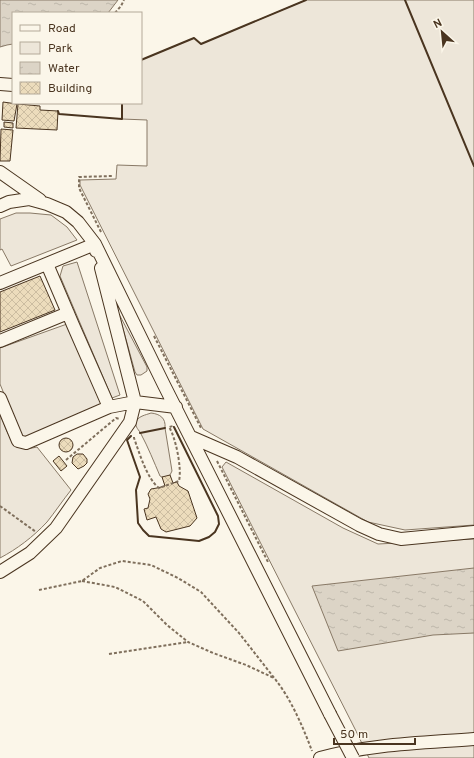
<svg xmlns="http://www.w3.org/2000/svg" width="474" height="758" viewBox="0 0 474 758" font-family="Overpass,sans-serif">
  <defs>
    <pattern id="water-ripples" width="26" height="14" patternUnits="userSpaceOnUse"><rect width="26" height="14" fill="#dcd4c6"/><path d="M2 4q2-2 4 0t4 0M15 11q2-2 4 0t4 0" fill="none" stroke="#beb7aa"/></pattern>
    <pattern id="building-cross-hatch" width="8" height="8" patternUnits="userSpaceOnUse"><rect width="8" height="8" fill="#ecdcbc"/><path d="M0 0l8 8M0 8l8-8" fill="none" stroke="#ccbda1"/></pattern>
  </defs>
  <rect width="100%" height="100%" fill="#fbf6e9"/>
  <path fill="#ede6d9" stroke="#887966" d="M306,0H474V525L405,530L368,522L203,429L80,185V180L116,179L117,165L147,166V120L122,119V103H141V60L194,38L201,44Z
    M16,213H30L51,215L67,227L77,240L11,266L2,249L0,250V219Z
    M77,262L120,395L112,398L60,276L63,266Z
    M119,314L147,367V371L141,375H137L135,372Z
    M67,324L102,406L23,440L0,384V348Z
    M151,413C160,414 166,418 165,428L172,471L169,477L164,478L160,476C154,462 148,447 141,434C139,430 135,427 136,423C137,416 146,415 151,413Z
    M0,414C8,432 11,454 37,447L71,490C63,500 55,512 47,522C33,537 17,549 0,558Z
    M226,462L343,528L378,544L474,539V758H369L355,729L222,467Z"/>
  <path fill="url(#water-ripples)" stroke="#887966" d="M0,0H118L108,13H13V44L7,45L0,47Z
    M474,568V633L433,635L338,651L312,586Z"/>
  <path fill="url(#building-cross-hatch)" stroke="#4a3520" d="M3,102L17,104L14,121L2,120Z
    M18,104L40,106V110L58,111L57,130L16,128Z
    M4,122L13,123V128L4,127Z
    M1,129L13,130L10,161H0Z
    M40,276L55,310L0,332V292Z
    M59 445a7 7 0 1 1 14 0a7 7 0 1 1-14 0Z
    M77,454H83L87,459V463L84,466L78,469L72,463L73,457Z
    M59,456L67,466L61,471L53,461Z
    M170,475L173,483L177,482L179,486L188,491L197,518L190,526L166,532L161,529L156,517L147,520L144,509L148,508L150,499L148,494L151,489L157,488L165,486L162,477Z"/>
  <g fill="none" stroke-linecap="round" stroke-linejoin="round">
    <g stroke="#4a3520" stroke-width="14">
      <path id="minor" d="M0,84L13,85
        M0,172L40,200
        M0,206L9,202L29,199L47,204L66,212L78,222L95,244L164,385L330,714
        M47,264L73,325L109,407
        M0,283L95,244L96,251
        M0,341L68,313
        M0,398L18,441L26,443L109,407L135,402L176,407
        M191,437L237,457L359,525L379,534L401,539L474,532
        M0,572L30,553L56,528L130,422L135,402L101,268
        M320,758C370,744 423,743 474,739"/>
    </g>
    <path stroke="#7f6f5c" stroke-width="2" stroke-dasharray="3 2" stroke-linecap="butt" d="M115,13L121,6L124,0
      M101,232L79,188V177L113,176
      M154,336L201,428
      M134,437V438C139,452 147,479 159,488L179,481C182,469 176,438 169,427L173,426
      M66,460L116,418L120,419
      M217,461L268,562
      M0,506L36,532
      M82,581L115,587L143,601L167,625L188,642L213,653L246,665L274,678
      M39,590L82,581L100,568L122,561L151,565L178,578L201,592L239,633L275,679C291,699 303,727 312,751
      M109,654L188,642"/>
    <use href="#minor" stroke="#fbf6e9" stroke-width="12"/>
    <g stroke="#4a3520" stroke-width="14" stroke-linecap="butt">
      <path id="minor-bridge" d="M330,714L353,758"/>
    </g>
    <use href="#minor-bridge" stroke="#fbf6e9" stroke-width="12"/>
    <path stroke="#4a3520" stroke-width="2" d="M405,0L474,166
      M141,60L194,38L201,44L306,0
      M58,111L59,114L122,119V103
      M140,433L165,428
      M131,436L127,440L140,477L136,490L138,523L143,530L149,536L199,541L209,537L215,532L219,524L218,516L174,427"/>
  </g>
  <rect x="12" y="12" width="130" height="92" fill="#fbf6e9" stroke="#b4a999"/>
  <rect x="20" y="25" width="20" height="6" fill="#fbf6e9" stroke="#b4a999"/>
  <text x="48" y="32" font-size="12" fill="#4a3520">Road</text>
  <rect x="20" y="42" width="20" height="12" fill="#ede6d9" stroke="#b4a999"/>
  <text x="48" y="52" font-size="12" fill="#4a3520">Park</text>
  <rect x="20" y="62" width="20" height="12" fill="url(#water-ripples)" stroke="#b4a999"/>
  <text x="48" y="72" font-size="12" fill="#4a3520">Water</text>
  <rect x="20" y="82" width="20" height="12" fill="url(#building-cross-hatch)" stroke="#b4a999"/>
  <text x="48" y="92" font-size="12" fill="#4a3520">Building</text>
  <g transform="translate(442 32) rotate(333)" stroke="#fbf6e9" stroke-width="3" paint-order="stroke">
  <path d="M0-3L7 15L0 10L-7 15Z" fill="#4a3520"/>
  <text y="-6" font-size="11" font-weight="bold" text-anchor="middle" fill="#4a3520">N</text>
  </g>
  <path d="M334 738v6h81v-6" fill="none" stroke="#4a3520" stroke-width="2"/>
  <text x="340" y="738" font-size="12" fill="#4a3520" stroke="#fbf6e9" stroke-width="3" paint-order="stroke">50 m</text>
</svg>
